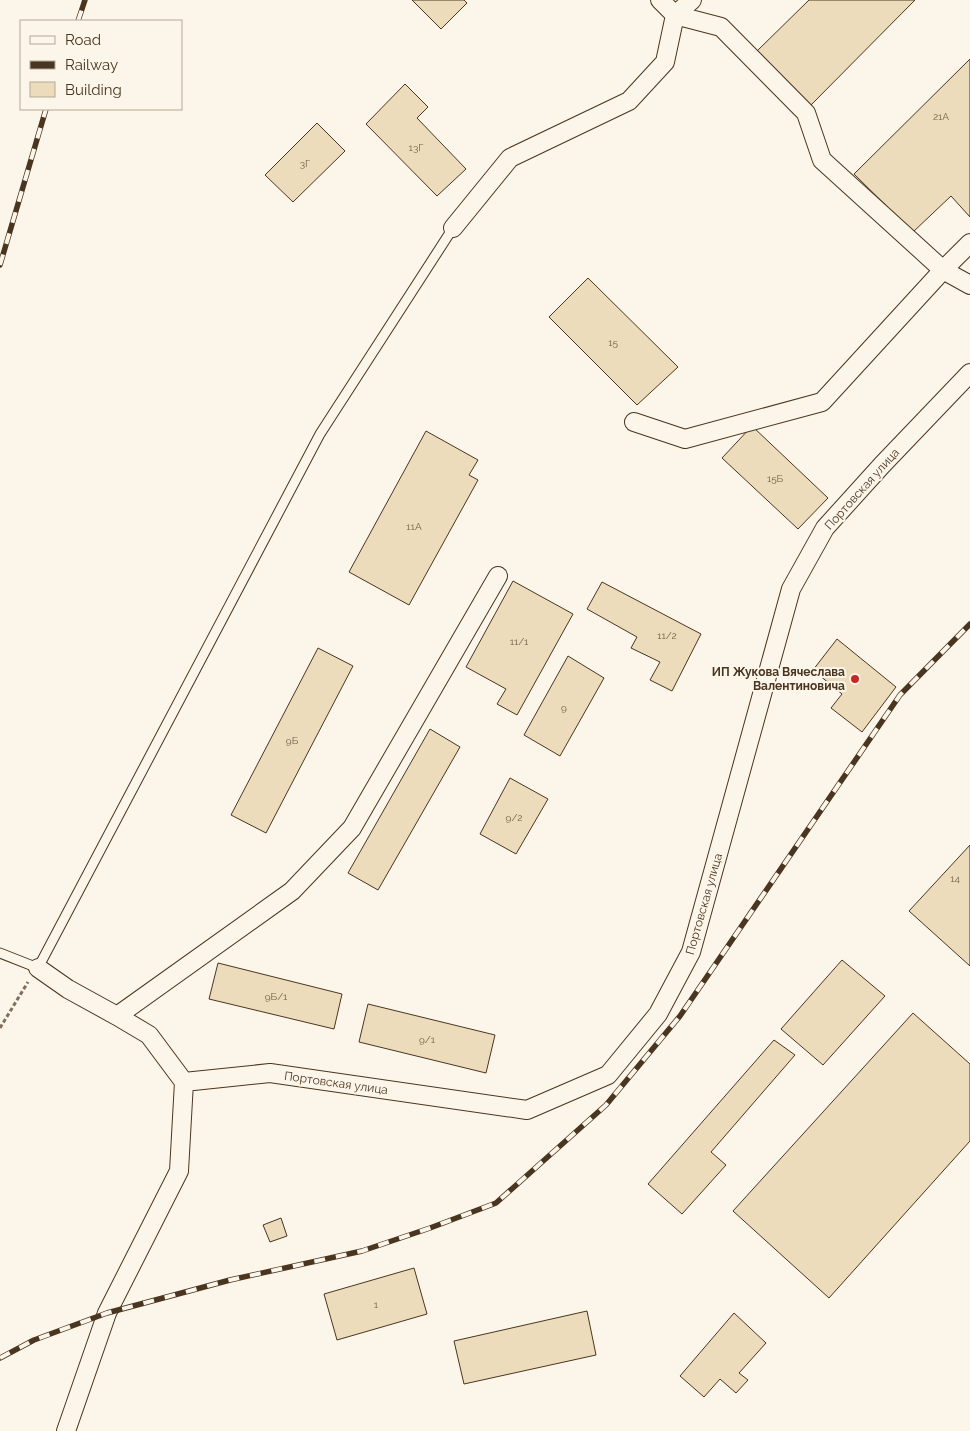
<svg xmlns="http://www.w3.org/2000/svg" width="970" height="1431" viewBox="0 0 970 1431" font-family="Raleway,sans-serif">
  <rect width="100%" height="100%" fill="#fbf6e9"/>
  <path fill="#ecdcbc" stroke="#4a3520" d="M412,0H464L467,3L441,29Z
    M809,0H915L809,107L755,53Z
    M970,59V217L951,196L913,232L854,174Z
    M405,84L428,107L417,118L466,169L437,196L366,124Z
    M317,123L345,151L293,202L265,175Z
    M588,278L678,367L637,405L549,317Z
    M752,426L828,498L798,529L722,458Z
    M426,431L478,460L469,475L478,480L409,605L349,572Z
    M513,581L573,614L517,715L497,704L506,689L466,667Z
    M602,582L701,634L672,691L650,680L660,662L631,648L637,637L587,609Z
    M837,639L896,687L862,732L831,708L842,694L813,670Z
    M318,648L353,666L266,833L231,815Z
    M568,656L604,678L560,756L524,735Z
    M430,729L460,747L378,890L348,873Z
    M510,778L548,799L516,854L480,834Z
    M970,845V966L909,911Z
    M842,960L885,996L823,1065L781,1029Z
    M218,963L342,994L334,1029L209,999Z
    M368,1004L495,1035L486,1073L359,1042Z
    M913,1013L970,1064V1141L829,1298L733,1211Z
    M774,1040L795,1055L711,1152L726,1165L682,1214L648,1184Z
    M281,1218L287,1236L270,1242L263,1225Z
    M414,1268L427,1314L337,1340L324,1294Z
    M587,1311L596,1355L464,1384L454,1341Z
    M734,1313L766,1343L739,1373L748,1380L736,1393L720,1379L704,1397L680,1376Z"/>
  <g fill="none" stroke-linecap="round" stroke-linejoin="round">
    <g stroke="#4a3520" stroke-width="11">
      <path id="lane" d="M0,953L38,968L320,434L453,228"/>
    </g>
    <g stroke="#4a3520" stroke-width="20">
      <path id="street" d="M660,0L675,15L721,27L806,113L822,160L943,270L970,285
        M453,228L510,158L629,101L665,62L675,15L692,0
        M634,422L685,439L822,402L943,270L970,243
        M38,968L68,989L117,1016L149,1035L184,1082L270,1073L527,1110L608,1075L658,1014L691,952L791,589L825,528L882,465L970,373
        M117,1016L292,891L352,828L498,576
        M66,1431L107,1313L179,1171L184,1082"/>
    </g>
    <path stroke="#7f6f5c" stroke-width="3" stroke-dasharray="4 2.5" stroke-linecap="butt" d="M0,1028L28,982"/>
    <use href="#lane" stroke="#fbf6e9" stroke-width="9"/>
    <use href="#street" stroke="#fbf6e9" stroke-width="18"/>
    <g stroke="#4a3520" stroke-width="5.5">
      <path id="rail" d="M78,21L85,0
        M0,265L46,109
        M0,1358L34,1340L107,1313L230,1280L362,1251L430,1228L496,1203L606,1105L680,1016L900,695L970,624"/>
    </g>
    <use href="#rail" stroke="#fbf6e9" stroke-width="4" stroke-dasharray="11" stroke-linecap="butt"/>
  </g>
  <circle fill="#c62828" stroke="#fbf6e9" stroke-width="2" cx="855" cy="679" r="5"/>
  <g text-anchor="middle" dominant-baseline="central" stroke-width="4" stroke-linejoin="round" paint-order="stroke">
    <g font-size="10" fill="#725f47">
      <text x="941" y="116">21А</text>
      <text x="416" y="147">13Г</text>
      <text x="305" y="163">3Г</text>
      <text x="613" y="342">15</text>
      <text x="775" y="478">15Б</text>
      <text x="414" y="526">11А</text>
      <text x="667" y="635">11/2</text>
      <text x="519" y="641">11/1</text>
      <text x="564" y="707">9</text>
      <text x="292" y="740">9Б</text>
      <text x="514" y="817">9/2</text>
      <text x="955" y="878">14</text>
      <text x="276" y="996">9Б/1</text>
      <text x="427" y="1039">9/1</text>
      <text x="376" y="1304">1</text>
    </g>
    <g font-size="12" fill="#4a3520" stroke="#fbf6e9">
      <text transform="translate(862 489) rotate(-48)">Портовская улица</text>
      <text transform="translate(704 904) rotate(-74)">Портовская улица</text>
      <text transform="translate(336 1083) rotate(8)">Портовская улица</text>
    </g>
    <g font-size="12" font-weight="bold" fill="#4a3520" stroke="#fbf6e9" text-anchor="end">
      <text x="845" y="672">ИП Жукова Вячеслава<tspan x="845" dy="14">Валентиновича</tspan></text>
    </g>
  </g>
  <rect x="20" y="20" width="162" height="90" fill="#fbf6e9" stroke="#b4a999"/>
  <rect x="30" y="36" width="25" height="8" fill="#fbf6e9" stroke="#b4a999"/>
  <text x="65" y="45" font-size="15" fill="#4a3520">Road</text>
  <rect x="30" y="61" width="25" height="8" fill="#4a3520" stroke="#b4a999"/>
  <text x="65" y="70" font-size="15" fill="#4a3520">Railway</text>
  <rect x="30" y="82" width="25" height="15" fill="#ecdcbc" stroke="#b4a999"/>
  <text x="65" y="95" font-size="15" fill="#4a3520">Building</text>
</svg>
